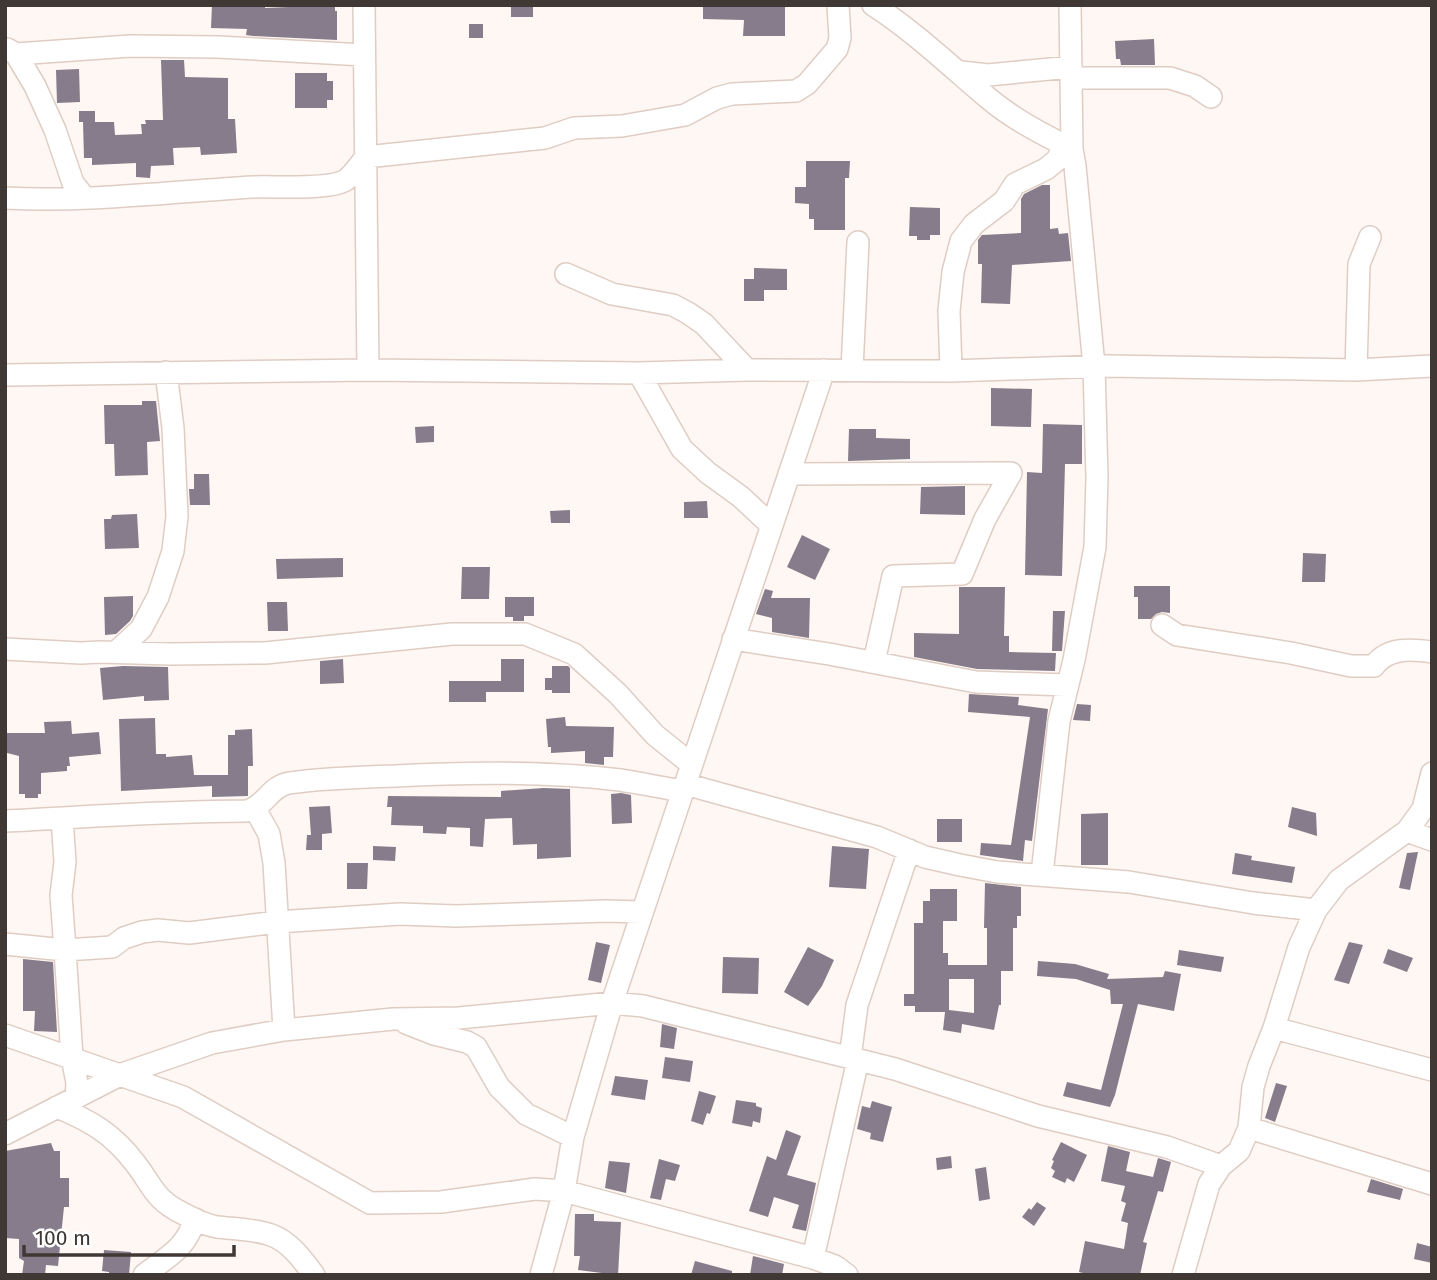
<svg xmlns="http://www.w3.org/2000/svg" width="1437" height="1280" viewBox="0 0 1437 1280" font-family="'Fira Sans',sans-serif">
  <rect width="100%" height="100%" fill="#fff7f3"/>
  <path fill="#867c8b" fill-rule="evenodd" d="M212,5H265V8L335,5V11H337V40L253,36L246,35L247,29L211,28Z
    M511,5H533V17H511Z
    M703,5H785V36H743L744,20L703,19Z
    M469,24H483V38H469Z
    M1154,39L1155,65H1121L1120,59H1116L1115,41Z
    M161,60H184L185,77L228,78V119H235L237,153L201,155L200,147L173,148L174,165L151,166L150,178L136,177V163L92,165V158H84L83,122H79V111H95V122H114L115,135L142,134L141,124H146L145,120H163Z
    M79,69L80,102L57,103L56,70Z
    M295,73H327V81H333V100H327V108H295Z
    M806,161H850L849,178H845V230H814V219H809V204L795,203V187H806Z
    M1042,185H1050V229L1058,228L1059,234L1068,233L1071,261L1012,265L1010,304L981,303L982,264H978V240L982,235L1021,233V199L1024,194Z
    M910,207L940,208V235H930V240H917V236H909Z
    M754,268L787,269V290H764V301H744V279H754Z
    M991,388L1032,389L1031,427L991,426Z
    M142,401H156L160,441L147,442L148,475L115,476L114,444H105L104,405H142Z
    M1043,424L1082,425V464H1065L1062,576L1025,575L1027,472L1042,473Z
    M434,426V442L416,443L415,427Z
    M849,429H876V438L910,439V459L848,461Z
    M194,474H209L210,505H190L189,489H194Z
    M965,486V515L920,514L921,487Z
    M707,501L708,518H684V502Z
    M570,510V523H551L550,511Z
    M137,514L139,548L105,549L104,519H111L112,515Z
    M802,535L830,549L815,580L787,567Z
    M1303,553L1326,554L1325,582H1302Z
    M343,558V577L277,579L276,559Z
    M462,567H490L489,599H461Z
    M1134,586H1170V613L1162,612L1156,614L1151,619H1138V597H1134Z
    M959,587H1005L1004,636H1009V652L1056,653L1055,671L977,669L914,657V633L959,634Z
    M765,589L773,591L771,598H810L809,638L772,632V618L756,614Z
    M133,596V616L130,621L116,634L105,635L104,597Z
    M505,597H534V616H524V621H513V617H505Z
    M267,602H287L288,631H268Z
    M1053,611H1065L1062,651H1052Z
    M343,659L344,683L320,684V661Z
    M501,659H524V692H486V702H449V681H501Z
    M123,666L168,667L169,700L144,701V696L103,700L100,668Z
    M552,666H568L570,668V693H552V690H545V678H552Z
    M969,694L1019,697L1018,705L1048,709L1032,841L1025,840L1023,861L980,855L981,843L1011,845L1030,717L968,712Z
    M1077,704L1091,705L1090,721L1073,720Z
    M565,717L566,726L614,727L613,757H604V765L585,763V751L551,753V747H548L546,719Z
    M155,718L156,754H166V757L192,755L194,775H228V735H235V730L252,729L253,766H248V796L212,797V786L121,791L119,719Z
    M71,721L72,734L99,732L101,754L69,757L70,766H67V771L41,773V794H38V798H25V794H19V756L7,753V733H45L44,722Z
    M544,788L570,789L571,857L537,859V844L513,845L512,818L485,819L483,847L470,846V828L447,827L446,834L423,833V826L391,825L392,807H387L388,796L501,797V791Z
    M621,793L631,795L632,823L612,824L611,794Z
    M330,806L332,833L322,834V850H306L307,835H311L309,807Z
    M1292,807L1316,813L1317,836L1288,827Z
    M1108,813V865H1081V814Z
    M937,819H962V842H937Z
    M373,846L396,847L395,861L373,860Z
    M832,846L869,849L866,889L829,887Z
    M1418,852L1410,890L1399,888L1407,853Z
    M1235,853L1252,856L1251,860L1295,867L1292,883L1232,874Z
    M347,863H368L367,889H347Z
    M985,883L1021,887V916H1017V928H1013V971H1001V1005H999L994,1030L962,1024L961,1033L943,1030L945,1012H915V1006H904V994H914V923H923V901H930V889H957V921H943V953H948V965H987V928H984ZM949,979H974V1013L949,1010Z
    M596,942L610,945L601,983L588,980Z
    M1349,942L1363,945L1349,984L1334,980Z
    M808,947L834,960L822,986L808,1006L784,992Z
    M1388,949L1413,958L1407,972L1383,963Z
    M1179,950L1224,957L1221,972L1177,965Z
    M723,957L759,958L758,994L722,993Z
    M23,959L53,962L57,1032L34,1031L35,1011H23Z
    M1038,961L1075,964L1109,974L1107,979L1163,977L1165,971L1181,974L1174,1011L1138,1004L1115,1095L1110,1107L1063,1096L1067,1082L1101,1090L1123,1004H1111L1110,990L1076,979L1037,976Z
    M662,1024L677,1028L674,1049L660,1047Z
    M665,1057L693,1061L690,1082L662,1078Z
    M615,1076L648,1080L645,1100L611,1095Z
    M1276,1083L1287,1086L1275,1122L1265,1118Z
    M699,1091L716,1096L710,1114L707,1113L703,1125L691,1121Z
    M736,1100L756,1103V1106L762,1108L760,1123L753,1121L752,1127L732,1123Z
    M872,1101L892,1107L883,1142L870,1139L871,1133L857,1129L862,1106L870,1108Z
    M786,1130L801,1136L787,1175L816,1183L806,1231L792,1228L799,1205L774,1197L768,1217L749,1211L767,1156L776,1160Z
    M1061,1142L1087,1155L1074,1182L1067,1178L1065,1183L1052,1177L1055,1171L1051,1168L1054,1161L1052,1160Z
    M51,1143L54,1151H60V1178H69V1207H64L58,1266L46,1265L45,1275H22L24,1261L19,1258V1239L5,1238V1151Z
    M1108,1146L1130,1152L1126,1171L1153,1177L1158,1158L1171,1162L1163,1192L1158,1191L1143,1242L1147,1243L1140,1275H1091L1079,1272L1085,1241L1124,1249L1128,1223L1121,1221L1126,1203L1121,1201L1125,1186L1101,1181Z
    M951,1156L952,1168L937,1170L936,1158Z
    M659,1159L680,1165L675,1181L666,1179L661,1200L650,1198Z
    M609,1161L630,1163L626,1193L605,1188Z
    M986,1167L990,1199L979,1201L975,1169Z
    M1371,1179L1403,1189L1400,1200L1367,1192Z
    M1037,1202L1046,1208L1034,1226L1022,1217L1029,1208L1031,1210Z
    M575,1214H594V1221L621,1222L618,1275L578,1270L580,1256H574Z
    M1417,1243L1432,1247V1263L1414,1259Z
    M104,1250L131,1252L129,1275H109V1272L102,1271Z
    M753,1256L784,1264L782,1275H750Z
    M695,1261L732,1271V1275H691Z"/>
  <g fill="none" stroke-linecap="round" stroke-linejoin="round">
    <g stroke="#dfcdc4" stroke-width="24">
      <path id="minor" d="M364,5L368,370
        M873,5C915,32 950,66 988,98C1013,119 1042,134 1072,149
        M7,49L16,54L35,86L55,130L73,183L85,198
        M16,54L130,46L218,47L364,55
        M961,72L988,75L1071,67
        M1071,78H1170L1195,86L1211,97
        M5,198C88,202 171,192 253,187C274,186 327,190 344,181C352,177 360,164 366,157L545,138L574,128L622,126L685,115L717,98L732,94L796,91L807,84L837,49L840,38L838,5
        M566,274L612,294L673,305L688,313L704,324L747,370
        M852,370L858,242
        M1356,370L1359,264L1370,237
        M951,371L949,311L953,272L961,241L974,224L1004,201L1015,184L1046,169L1057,160L1064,145
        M639,373L682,449L708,473L741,497L772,526
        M5,375L368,370L639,373L747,370L951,371L1107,366L1356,370L1432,366
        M789,474L1011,473L985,519L962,574L893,576L874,662
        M1162,625L1177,635L1291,653L1351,666H1374C1387,647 1412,649 1432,652
        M733,639L829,654L976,682L1067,685
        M5,649L81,653L100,652L171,654L265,653L452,634H525L574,654L618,694L655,735L691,764
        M116,652L141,629L158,597L173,551L177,516L173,428L166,372
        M685,784L877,837L925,857L960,865L997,872L1129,882L1253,903L1316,910
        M255,809L269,834L274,863L284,1030
        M5,821C86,817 165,811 246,811C264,808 270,786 289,783C324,778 360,777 396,776C470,772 545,771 620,780C641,783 662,788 683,791
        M1407,831L1432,840
        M1042,874L1059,721L1074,660L1095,547L1097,478L1094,366L1075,166L1072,149L1070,5
        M5,944L65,950L61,895L65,862L62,818
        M406,1023L434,1034L467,1042L476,1047L499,1087L526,1114L573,1137
        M1274,1028L1432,1070
        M5,1035L183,1097L370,1203L441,1202L535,1189L564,1191L813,1258L835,1266L847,1275
        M850,1058L857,1005L909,850
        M76,1098L77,1083L72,1057L65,950L112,947L124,938L142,932L158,930L189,933L277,922L400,914L456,916L606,911L642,912
        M57,1107C91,1121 113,1134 135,1163C153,1186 154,1199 182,1213C193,1219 206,1225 217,1227C235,1229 254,1229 271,1235C289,1241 303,1260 314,1275
        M1249,1128L1432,1184
        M5,1134L122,1074L212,1043L284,1030L393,1019L459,1018L612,1003L643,1006L895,1069L1038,1116L1167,1147L1221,1166
        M813,1258L858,1060
        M144,1275C168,1256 185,1250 195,1219
        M541,1275L564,1191L573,1137L612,1003L824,370
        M1183,1275L1209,1184L1221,1166L1239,1151L1249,1128L1253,1087L1259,1066L1274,1028L1299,947L1316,910L1339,880L1407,831L1423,809L1432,773"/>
    </g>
    <use href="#minor" stroke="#fff" stroke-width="21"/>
  </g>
  <rect width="1437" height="1280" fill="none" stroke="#3f3834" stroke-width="14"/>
  <path d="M24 1245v10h210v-10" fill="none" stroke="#3f3834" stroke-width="3.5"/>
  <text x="35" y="1245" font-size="21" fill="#3f3834" stroke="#ffffff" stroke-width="5" paint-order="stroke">100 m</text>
</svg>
